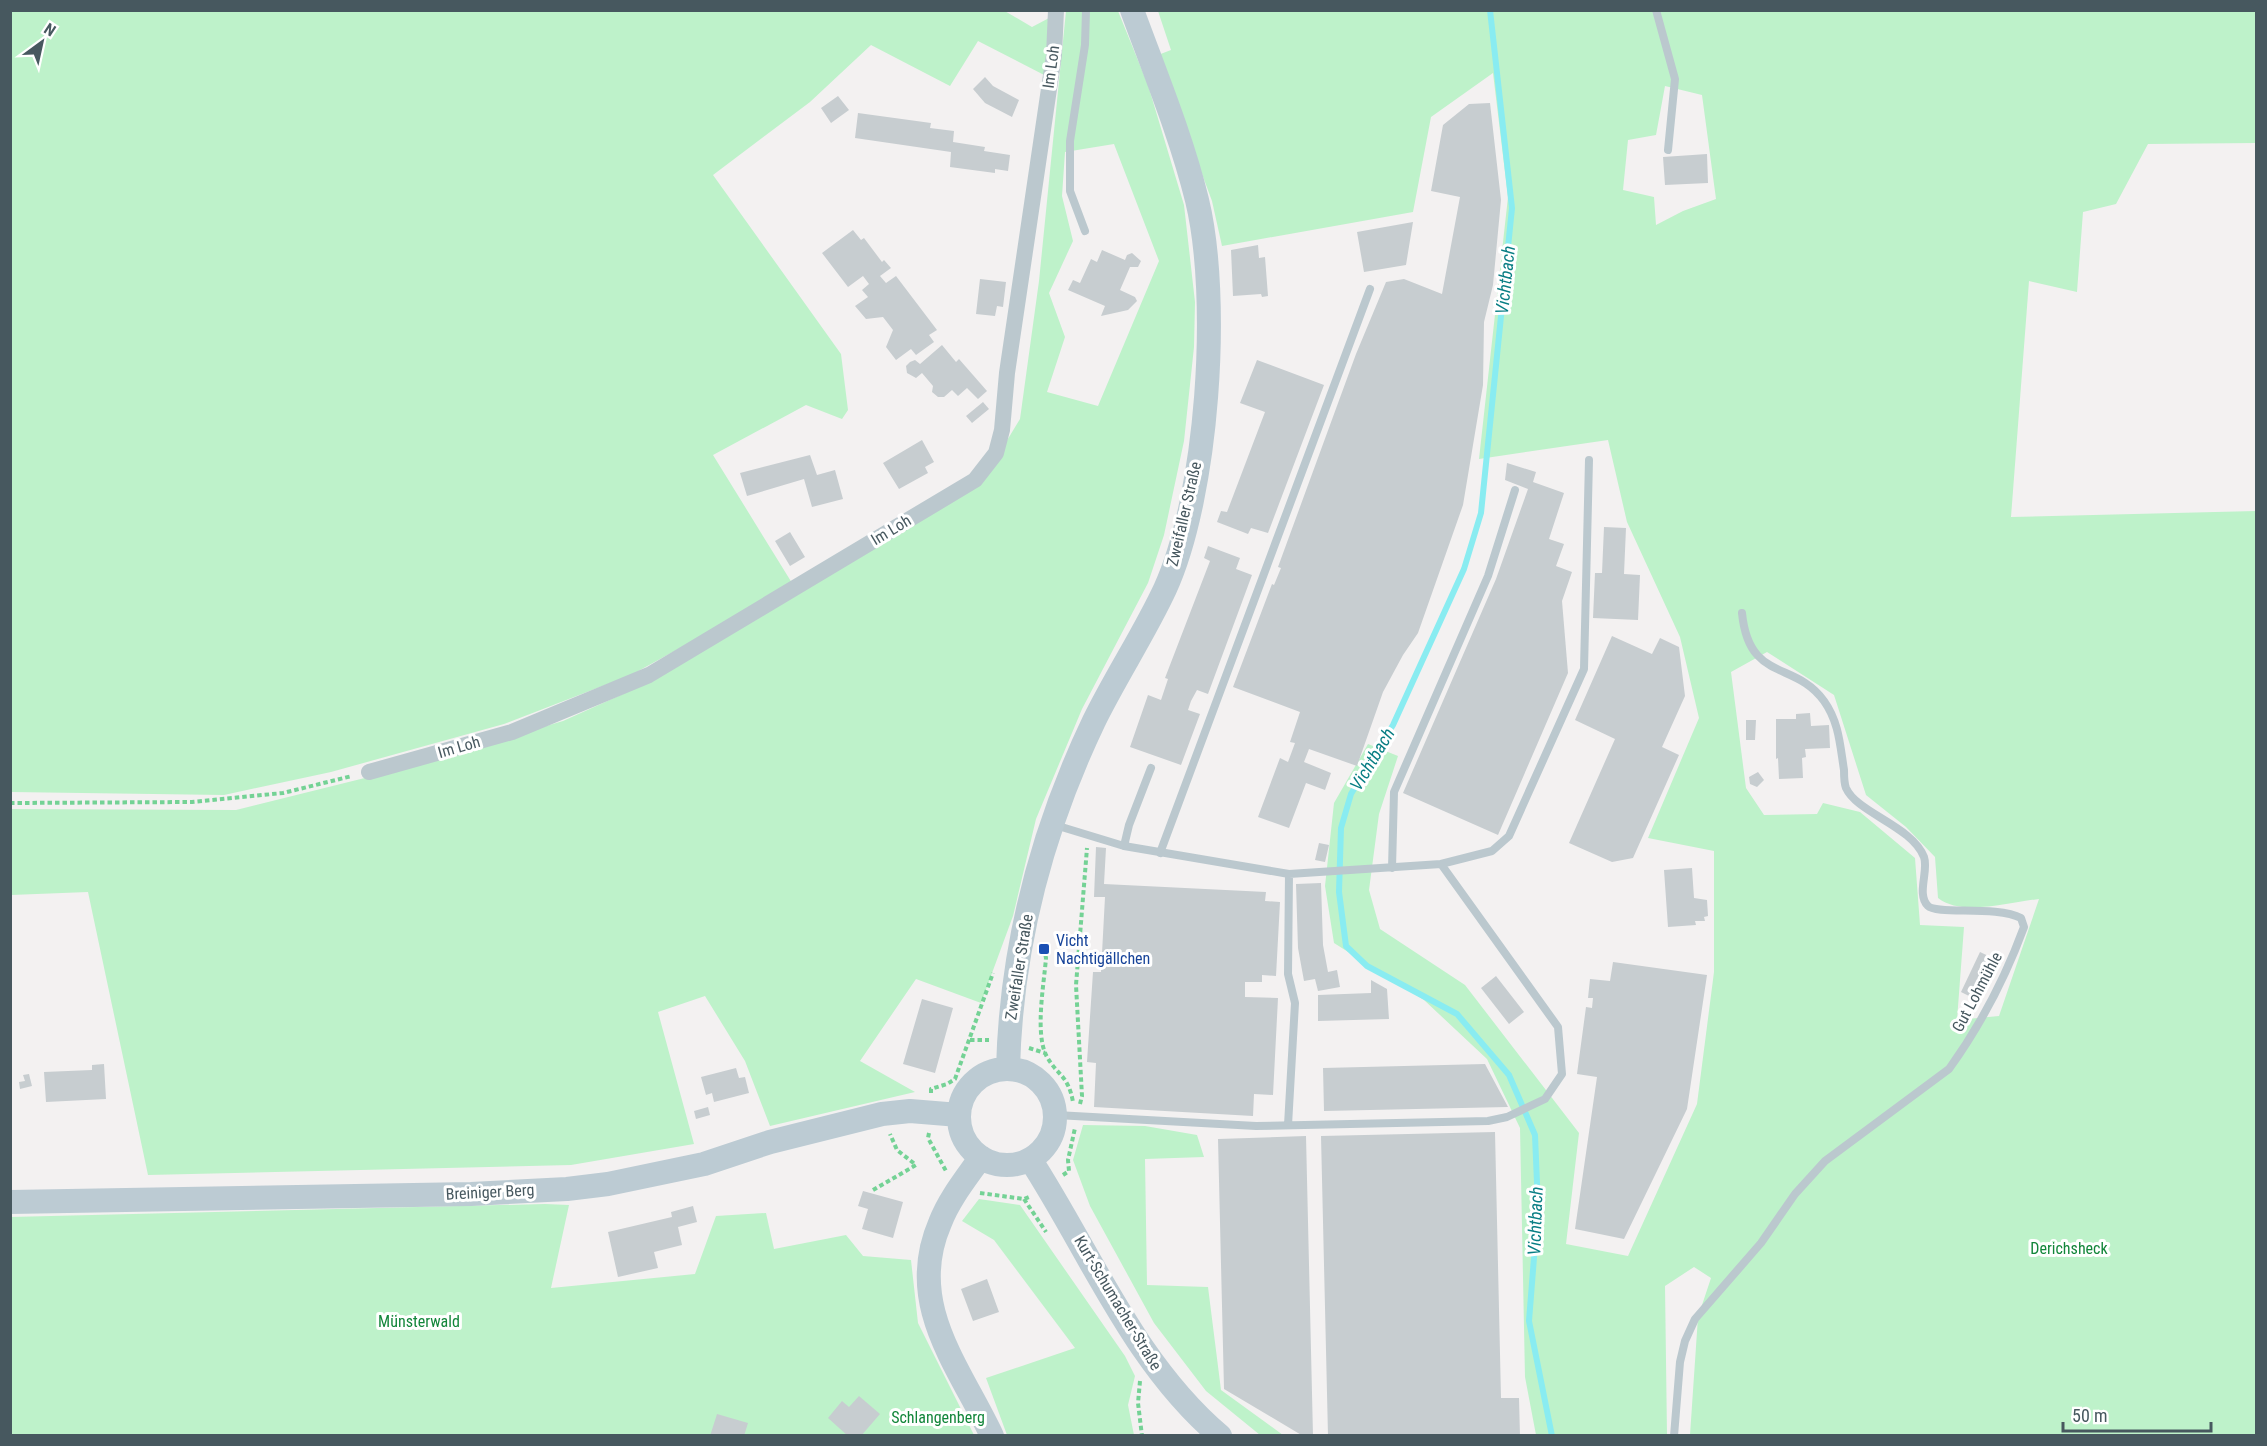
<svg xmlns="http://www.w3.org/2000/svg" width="2267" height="1446" viewBox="0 0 2267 1446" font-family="'Roboto Condensed',sans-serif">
  <rect width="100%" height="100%" fill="#f3f1f1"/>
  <path fill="#bef2ca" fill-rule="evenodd" d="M1003,10L1032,27L1051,17L1048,77L978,41L950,86L871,45L810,102L713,175L841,354L848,410L842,419L806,405L713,455L792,583L769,599L631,675L504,724L331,772L224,795L11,792V11Z
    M1066,11H1118L1148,85L1184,205L1195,302L1194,347L1184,441L1164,535L1148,583L1082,709L1036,819L1013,916L981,1003L916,979L860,1061L915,1092L770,1126L745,1061L705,996L658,1012L694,1144L571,1165L148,1175L88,892L11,895L10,809L236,810L405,768L563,721L654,680L980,485L1020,419L1039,281ZM1114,144L1159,261L1098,406L1047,392L1065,337L1049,293L1073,241L1062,196L1065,152Z
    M1158,11H2256V143L2148,144L2116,204L2083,212L2077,292L2029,281L2011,517L2256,511V1435H1690L1698,1317L1711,1278L1694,1267L1665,1286L1667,1435H1536L1525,1377L1520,1128L1487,1059L1424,1000L1334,943L1325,886L1334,803L1368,744L1398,756L1379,814L1369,890L1380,929L1465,985L1579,1133L1566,1244L1628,1256L1697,1104L1714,972V851L1648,838L1699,718L1680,637L1627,522L1608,440L1479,459L1508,197L1493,73L1431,117L1413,212L1222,246L1212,201L1158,55L1171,50ZM1665,86L1702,95L1716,199L1683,211L1656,225L1654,197L1623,190L1628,140L1656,135ZM1767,652L1834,695L1866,795L1906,827L1935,857L1938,898C1962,917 2010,902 2039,899L1999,1016L1957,1020L1964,927L1920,925L1915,858L1860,812L1823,803L1817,814L1764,815L1746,788L1731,672Z
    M1083,1125L1145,1126L1197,1135L1204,1157L1145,1159L1147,1285L1208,1287L1221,1390L1283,1435H1260L1206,1391L1154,1323L1090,1206L1073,1160Z
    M979,1199L1020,1205L1125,1356L1135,1376L1128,1405L1134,1435H1007L986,1378L1075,1348L994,1240L962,1221Z
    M545,1204L569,1205L551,1288L695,1274L716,1216L766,1213L774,1249L846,1235L863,1256L911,1260L918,1323L974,1435H11L10,1217Z"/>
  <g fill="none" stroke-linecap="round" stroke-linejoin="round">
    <path stroke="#89ecf1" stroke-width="6" d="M1490,10L1512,208L1481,513L1464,569L1393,725L1351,794L1341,828L1339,892L1346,946L1367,966L1457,1014L1509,1075L1535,1135L1538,1207L1529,1321L1552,1436"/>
  </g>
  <path fill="#c7cdd0" d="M985,77L993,86L1019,100L1012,117L985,103L973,89Z
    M838,96L849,110L831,123L821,108Z
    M1490,103L1501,200L1493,285L1484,322L1483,385L1463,505L1418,633L1403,655L1383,692L1357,766L1309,749L1304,762L1331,773L1325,790L1306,783L1289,828L1258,817L1280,758L1288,762L1295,743L1290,742L1300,712L1233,687L1272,584L1274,585L1281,568L1278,567L1356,354L1386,282L1404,279L1442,294L1460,197L1431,191L1443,125L1469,104Z
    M858,113L931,123L930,128L954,131L953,142L985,147L984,151L1010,155L1008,171L995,169V173L950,167L951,152L855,138Z
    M1707,154L1708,183L1665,185L1663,157Z
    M1413,222L1406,265L1364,272L1357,232Z
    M853,230L861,240L864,238L882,262L884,260L891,268L880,276L886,283L896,276L937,330L929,335L934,342L916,355L911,349L896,360L886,347L893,330L883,317L866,319L855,306L868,297L862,290L869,284L863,276L848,287L822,253Z
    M1258,245L1259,258L1265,257L1268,296L1262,297L1261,294L1233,296L1231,250Z
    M1102,250L1125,260L1127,255L1132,253L1141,261L1138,267H1130L1120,290L1135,297L1137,301L1128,310L1101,316L1105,306L1068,290L1073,280L1080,283L1091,259L1097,262Z
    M980,279L1006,282L1003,307L997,306L995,316L976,314Z
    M942,345L956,362L959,359L987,391L978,399L967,388L958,396L952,390L944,397H938L932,392L933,386L922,373L916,378L907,373L906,366L910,362L915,360L920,364Z
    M1257,360L1324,385L1268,533L1251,528L1248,534L1217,522L1221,511L1227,512L1265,412L1240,403Z
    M983,402L989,409L972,423L966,416Z
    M922,440L934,462L925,467L928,473L899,489L883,463Z
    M810,455L817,475L835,470L843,499L812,507L804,479L747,496L740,473Z
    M1507,463L1536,472L1533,482L1564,493L1549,539L1564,544L1556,566L1572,572L1562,601L1568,673L1498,835L1403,793L1496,579L1528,489L1505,480Z
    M1604,527L1626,528L1624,574L1640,575L1638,620L1593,618L1595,573H1602Z
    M790,532L805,557L790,566L775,541Z
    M1208,546L1240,558L1236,569L1252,575L1208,694L1197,690L1191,701L1188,710L1200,714L1181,765L1130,747L1148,695L1161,700L1168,679L1165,678L1210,561L1204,558Z
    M1612,636L1652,654L1660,638L1679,647L1685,696L1662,747L1679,755L1633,858L1612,862L1569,843L1615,739L1575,720Z
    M1810,713L1811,726L1829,725L1830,748L1805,749L1806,757L1802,758L1803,778L1779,779L1778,758L1776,759V719H1796V714Z
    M1746,720H1756L1755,740H1746Z
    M1758,772L1764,780L1757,787L1750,784L1749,777Z
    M1319,843L1329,845L1325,862L1315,860Z
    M1096,847L1106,848L1104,884L1266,892L1265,901L1280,902L1276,976L1262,975V982H1245V997L1278,998L1273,1095L1254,1094L1253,1116L1094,1107L1096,1063L1087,1062L1093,972H1101L1105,897H1094Z
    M1692,868L1694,898L1707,900L1708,916L1704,917L1705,921H1695L1696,925L1668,927L1664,870Z
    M1321,883L1323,945L1328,972L1337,970L1340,987L1318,991L1315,979L1304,981L1298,948L1296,884Z
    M1980,952L1999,961L1979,1001L1961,992Z
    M1613,962L1707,975L1687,1109L1624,1239L1575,1229L1597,1077L1577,1074L1586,1007L1592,1008L1593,998H1588L1590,979L1610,981Z
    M1496,976L1524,1012L1509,1024L1481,988Z
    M1371,980L1387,989L1389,1019L1318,1021V995L1371,993Z
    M922,999L953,1008L935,1073L903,1064Z
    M104,1064L106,1099L46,1102L44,1072L92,1070V1065Z
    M1485,1064L1508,1107L1324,1111L1323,1068Z
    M736,1068L739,1078L745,1077L749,1093L714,1102L712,1093L706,1095L701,1077Z
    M29,1074L32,1086L20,1089L19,1082L25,1081L23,1075Z
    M708,1107L710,1115L696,1119L694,1111Z
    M1495,1132L1501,1398H1519L1520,1436H1328L1321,1136Z
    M1306,1136L1313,1436H1303L1224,1389L1218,1139Z
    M863,1191L903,1202L893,1238L862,1229L868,1209L858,1206Z
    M693,1206L697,1222L678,1227L682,1245L654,1252L658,1268L618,1277L608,1232L672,1217L671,1212Z
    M987,1279L999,1312L973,1321L961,1289Z
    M859,1396L880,1414L861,1436H848L828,1418L842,1401L849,1407Z
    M717,1414L748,1423L744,1436H710Z"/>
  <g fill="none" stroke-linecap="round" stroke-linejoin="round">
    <path stroke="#74d295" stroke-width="4" stroke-dasharray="4.5 3" stroke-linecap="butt" d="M10,803L192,802L283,793L352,776
      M1044,948L1046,958C1044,984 1035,1032 1046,1055C1057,1076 1068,1074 1073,1102
      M970,1040H989
      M1029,1048L1045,1053
      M931,1093V1089L947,1084L955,1079L993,973
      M1080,1104L1082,1096L1076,985L1087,848
      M929,1133L928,1138L946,1171
      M1063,1175L1069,1171L1068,1160L1075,1128
      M873,1190L916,1165L897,1150L890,1134
      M980,1193L1024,1199L1029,1197
      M1024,1199L1046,1232
      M1140,1381L1138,1403L1142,1436"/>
    <path stroke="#bbc8ce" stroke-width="8" d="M1656,10L1675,79L1668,150
      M1085,231L1070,191V141L1085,45L1086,10
      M1055,825L1124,846L1289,874L1441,864L1492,851L1509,836L1584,669L1589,460
      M1124,846L1129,825L1151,768
      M1160,853L1370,289
      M1392,868L1394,792L1488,576L1515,490
      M1056,1115L1256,1126L1488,1121L1507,1117L1545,1099L1562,1074L1558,1027L1441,864
      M1288,1125L1295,1003L1288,974L1289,874
      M1674,1436L1680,1362L1685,1341L1695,1319L1761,1243L1795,1194L1825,1161L1949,1069C1980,1026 2006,976 2024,927L2021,918C1997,905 1937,915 1928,906C1916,894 1929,871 1924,857C1912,826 1857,813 1846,788C1844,783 1844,775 1844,770C1840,745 1839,722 1824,701C1795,660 1749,683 1742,613"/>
    <path stroke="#bbc8ce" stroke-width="16" d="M369,772L512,732L649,675L975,480L996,453L1002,430L1007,373L1054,55L1056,10"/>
    <path stroke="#bccbd3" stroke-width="24" d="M1008,1069C1011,948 1042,830 1094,721C1116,676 1144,634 1165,589C1208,495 1221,299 1197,200C1181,135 1155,73 1132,10
      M959 1117a48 48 0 1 1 96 0a48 48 0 1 1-96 0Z
      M981,1157C967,1177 949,1199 940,1223C905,1304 959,1366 992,1436
      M1030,1159C1091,1253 1133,1362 1220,1436
      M10,1202L471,1194L567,1189L608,1184L704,1164L770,1142L882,1114L910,1111L959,1115"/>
  </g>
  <rect fill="#1a4fb4" stroke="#fff" stroke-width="2" x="1038" y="943" width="12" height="12" rx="3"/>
  <g text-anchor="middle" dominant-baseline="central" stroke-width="6" stroke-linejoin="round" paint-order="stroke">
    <g font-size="16" fill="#47585f" stroke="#fff">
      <text transform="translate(1051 67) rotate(-82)">Im Loh</text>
      <text transform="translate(1184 514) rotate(-77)">Zweifaller Straße</text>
      <text transform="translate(891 530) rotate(-31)">Im Loh</text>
      <text transform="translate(459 747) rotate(-16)">Im Loh</text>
      <text transform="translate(1019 967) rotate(-81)">Zweifaller Straße</text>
      <text transform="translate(1977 992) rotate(-62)">Gut Lohmühle</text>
      <text transform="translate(490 1192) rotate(-3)">Breiniger Berg</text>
      <text transform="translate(1118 1303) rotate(59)">Kurt-Schumacher-Straße</text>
    </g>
    <g font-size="16" fill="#164399" stroke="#fff" text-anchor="start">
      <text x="1056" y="940">Vicht<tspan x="1056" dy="18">Nachtigällchen</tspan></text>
    </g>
    <g font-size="16" fill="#12863a" stroke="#fff">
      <text x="2069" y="1248">Derichsheck</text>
      <text x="419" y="1321">Münsterwald</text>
      <text x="938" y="1417">Schlangenberg</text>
    </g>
    <g font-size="18" font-style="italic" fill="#097e84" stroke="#fff">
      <text transform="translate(1505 280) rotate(-84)">Vichtbach</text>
      <text transform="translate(1372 759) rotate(-59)">Vichtbach</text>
      <text transform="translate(1535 1221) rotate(-88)">Vichtbach</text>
    </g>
  </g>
  <rect width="2267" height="1446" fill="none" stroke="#47585f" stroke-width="24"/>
  <g transform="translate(42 42) rotate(33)" stroke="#ffffff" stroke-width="4.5" paint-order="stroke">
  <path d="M0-4.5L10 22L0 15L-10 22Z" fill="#47585f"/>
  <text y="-9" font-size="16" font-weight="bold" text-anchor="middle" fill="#47585f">N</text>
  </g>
  <path d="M2063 1422v9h148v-9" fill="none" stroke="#47585f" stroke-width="3"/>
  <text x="2072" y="1422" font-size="18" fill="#47585f" stroke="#ffffff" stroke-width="4.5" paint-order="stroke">50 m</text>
</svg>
